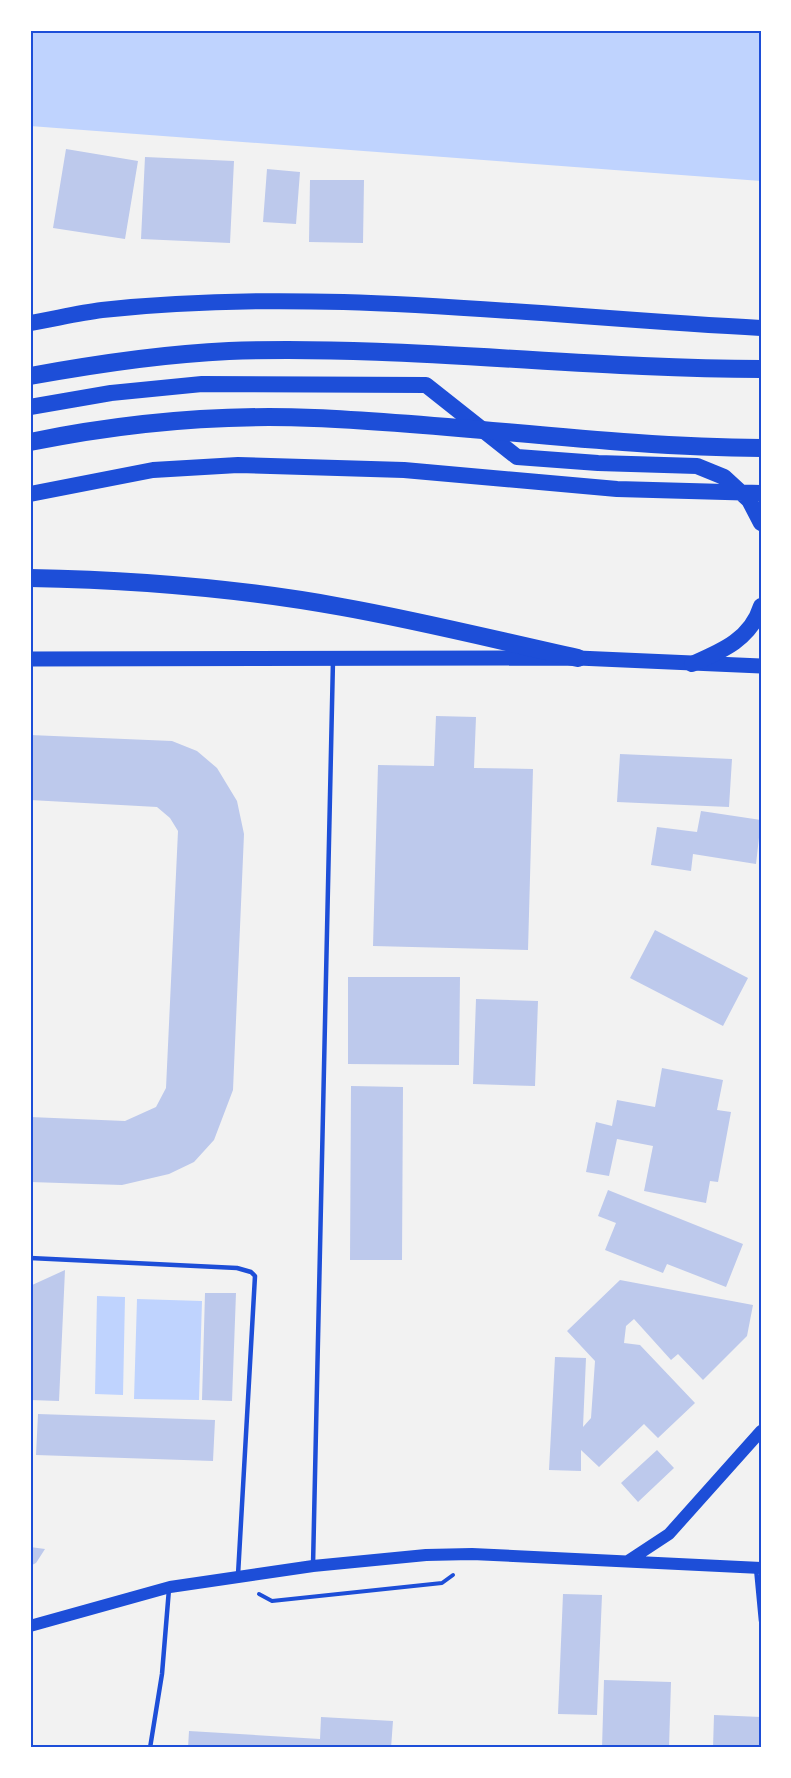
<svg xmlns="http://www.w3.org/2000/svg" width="791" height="1778" viewBox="0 0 791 1778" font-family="'Roboto Condensed',sans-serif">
  <rect width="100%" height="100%" fill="#f2f2f2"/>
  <path fill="#bfd3fe" d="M30,30H761V181L30,126Z
    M97,1296L125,1297L123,1395L95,1394Z
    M137,1299L202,1301L199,1400L134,1399Z"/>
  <path fill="#bdc9ec" d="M66,149L138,161L125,239L53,228Z
    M145,157L234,161L230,243L141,239Z
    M267,169L300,172L296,224L263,222Z
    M310,180H364L363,243L309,242Z
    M436,716L476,717L474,768L533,769L528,950L373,946L378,765L434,766Z
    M30,735L172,741L197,751L217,768L237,801L244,834L233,1090L214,1140L194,1162L169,1174L122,1185L30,1182V1117L125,1121L156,1107L166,1088L178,831L170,818L157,807L30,800Z
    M620,754L732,759L729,807L617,802Z
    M701,811L761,820L756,864L693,854L691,871L651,865L657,827L697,832Z
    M655,930L748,978L723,1026L630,978Z
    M348,977H460L459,1065L348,1064Z
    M476,999L538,1001L535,1086L473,1084Z
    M662,1068L723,1080L717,1110L731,1112L718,1182L710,1181L706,1203L644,1191L653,1146L617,1139L609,1176L586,1172L596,1122L612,1126L617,1100L655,1107Z
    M351,1086L403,1087L402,1260H350Z
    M608,1190L743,1244L726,1287L667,1264L663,1273L605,1250L616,1223L598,1216Z
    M65,1270L59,1401L30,1400V1286Z
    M620,1280L753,1305L747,1336L703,1380L678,1354L671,1360L634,1319L626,1326L624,1343L640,1345L695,1403L658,1438L644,1424L599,1467L581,1450V1471L549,1470L555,1357L586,1358L583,1427L591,1418L595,1361L567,1331Z
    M205,1293H236L232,1401L202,1400Z
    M38,1414L215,1420L213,1461L36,1455Z
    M657,1450L674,1468L638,1502L621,1483Z
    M30,1547L45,1549L36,1563L30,1566Z
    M563,1594L602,1595L597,1715L558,1714Z
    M604,1680L671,1682L669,1748H602Z
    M714,1715L761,1717V1748H713Z
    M321,1717L393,1721L391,1748H188L189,1731L320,1739Z"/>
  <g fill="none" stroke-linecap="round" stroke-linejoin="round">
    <path stroke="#1d4ed8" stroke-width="4" d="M259,1594L272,1601L442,1583L453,1575"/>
    <path stroke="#1d4ed8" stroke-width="4.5" d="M30,1258L237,1268L251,1272L255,1276L238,1575
      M313,1566L333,660
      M756,1568L761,1621
      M150,1748L162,1674L169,1589"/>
    <path stroke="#1d4ed8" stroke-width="12" d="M628,1561L669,1534L761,1431
      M30,1626L170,1587L313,1566L426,1555L472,1554L761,1568"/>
    <path stroke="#1d4ed8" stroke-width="15" d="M30,659L578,658L761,666"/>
    <path stroke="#1d4ed8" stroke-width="16" d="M30,323C54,319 78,313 102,310C322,286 541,317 761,328
      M30,407L111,393L202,384L426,385L517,457L598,463L697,466L724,477L749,500L761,523
      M30,494L153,470L238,465L404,470L617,489L761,493
      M692,664C722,651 751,639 761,606"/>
    <path stroke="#1d4ed8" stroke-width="18" d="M30,376C96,364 162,354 229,351C406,345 584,369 761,369
      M30,442C123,423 219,414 314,418C463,424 611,447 761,448
      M30,578C134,580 239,588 342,607C421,621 500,641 578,658"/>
  </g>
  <rect width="791" height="1778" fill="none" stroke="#ffffff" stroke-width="63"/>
  <rect x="32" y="32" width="728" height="1714" fill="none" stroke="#1d4ed8" stroke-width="2"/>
</svg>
